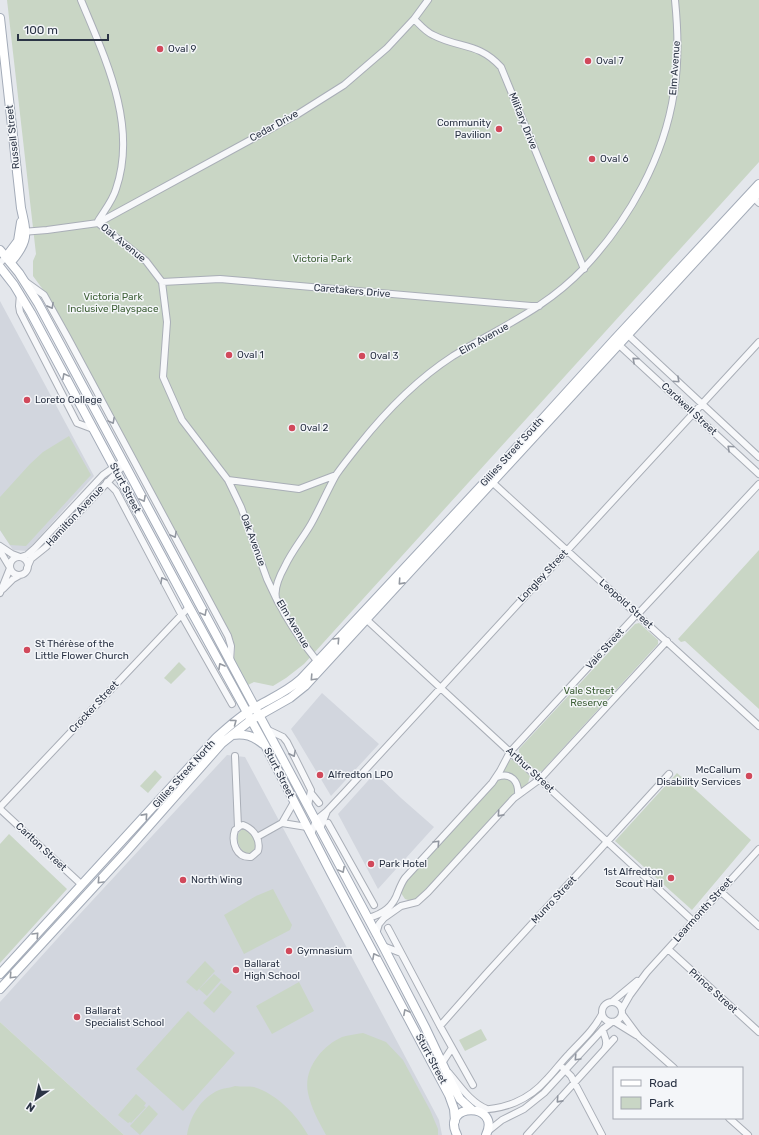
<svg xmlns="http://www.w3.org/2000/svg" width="759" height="1135" viewBox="0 0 759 1135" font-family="Rubik,sans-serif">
  <rect width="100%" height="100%" fill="#e4e7ec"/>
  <path fill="#d2d6de" d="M0,301L94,476L27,551L13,550L0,530Z
    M322,693L379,744L331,796L291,729Z
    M227,755L245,757L439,1120L442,1135H124L0,1022V1002L66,929Z
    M375,773L401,798L434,827L378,889L338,814Z"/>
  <path fill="#c9d6c5" d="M7,0H759V162L304,664L286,678L273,686L254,682L248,685L234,659L235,648L233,639L82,360L44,291L33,276V261L36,254Z
    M69,436L91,475L26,546L10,545L0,530V497L30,464L43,452Z
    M759,550V709L685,641L681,642L678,639Z
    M639,623L658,640V644L542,771L537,772L519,755V749L635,624Z
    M179,662L186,669L171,684L164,678Z
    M512,759L530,776L528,783L521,789C518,778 513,774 503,772L509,761Z
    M155,770L162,777L148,793L140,786Z
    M677,773L751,840L692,910L615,841Z
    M501,778L510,780C515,786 517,790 512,797L422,895L411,901L405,899L401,893L404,883L495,782Z
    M242,829C253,830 255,840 257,848L253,854H246C238,848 234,836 242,829Z
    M9,834L67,889L0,963V844Z
    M273,889L292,925L290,930L244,954L224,915L256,896Z
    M205,961L215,971L197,991L186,982Z
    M214,974L221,980L207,996L199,989Z
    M299,982L314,1011L272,1034L256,1006Z
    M221,983L232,992L214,1013L203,1003Z
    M188,1011L235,1053L183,1111L136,1069Z
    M0,1022L124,1135H0Z
    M481,1029L487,1040L465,1051L459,1040Z
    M363,1033L386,1042L403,1060L430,1110L438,1129V1135H326C319,1122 311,1108 308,1093C303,1069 322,1046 342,1037C348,1035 357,1034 363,1033Z
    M235,1086C241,1087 248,1086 254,1087C277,1094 297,1115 308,1135H187C190,1116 201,1098 219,1090C224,1088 230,1088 235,1086Z
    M136,1094L146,1103L144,1106L146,1107L131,1123L130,1122L128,1123L118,1115Z
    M149,1105L158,1114L140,1135L130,1126Z"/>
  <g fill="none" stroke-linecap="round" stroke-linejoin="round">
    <g stroke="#a9aeb7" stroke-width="8">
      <path id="minor" d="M81,0C105,58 138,125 116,189C113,200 104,211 98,221
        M414,19C420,25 426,32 433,35C460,49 478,42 501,67L584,269
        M754,198L759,203
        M98,223L298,114L344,85L387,48L414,19L428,0
        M22,232L47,230L98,223L146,261L162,282L167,322L163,377L182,420L228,480L299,489L336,475
        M0,263L6,257
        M26,282L44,295L68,338L228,636L231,646L230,662
        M162,282L220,279L531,306H539
        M20,294L19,306L20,312L77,423L93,429
        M628,335L759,457
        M618,344L759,474
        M228,480L241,507L267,579L276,598
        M107,482L116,491L181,614L232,704
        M492,482L759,726
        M0,546L12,554L20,557
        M0,551L9,566
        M10 566a9 9 0 1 1 18 0a9 9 0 1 1-18 0Z
        M21,557L27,555L35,548L103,475L123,461
        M27,568L31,559L46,547L125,464
        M3,589L13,579L20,575
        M0,593L10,568
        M637,615L759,484
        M367,620L693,921
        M317,661C305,646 294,630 284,613C282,608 278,603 276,598C274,589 280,575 285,566C292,551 303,538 311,524C320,508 327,491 336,475C343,465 351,455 359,445C386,411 416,380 453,356C500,327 544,310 584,268C629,220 664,158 674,92C679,62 678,30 675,0
        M266,729L283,737L287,742L311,790L308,806
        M235,756L238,827
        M497,777C511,772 519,781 518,795
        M311,793L319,803
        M0,807L189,607
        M0,809L82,885
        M282,823L307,827
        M328,823L374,905
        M243,825C254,829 261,840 258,851L251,857C236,858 231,842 235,830L240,826Z
        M320,829L327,811
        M311,835L316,820L327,811L344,793L759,342
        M257,837L282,823L294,802
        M720,891L759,926
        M368,918C383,914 393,907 398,892C400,887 402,882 405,878L492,783L500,771L510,752L637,614
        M388,928L440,1026L473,1085
        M376,934L379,924L384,918L401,906L417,902L428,892L514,798L540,779L667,641
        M383,946L401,953
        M668,949L759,1032
        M613,1001L637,981
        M602 1012a10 10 0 1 1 20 0a10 10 0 1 1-20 0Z
        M622,1009L630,995L647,972L759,849
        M622,1014L639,1037L674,1068
        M615,1022L636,1035
        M440,1026L486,974L669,774
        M603,1029C603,1036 609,1040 605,1048
        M442,1063L452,1048
        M563,1068L571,1076L602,1135
        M449,1073C460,1086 471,1103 487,1109
        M477,1110C505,1109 528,1101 547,1079C555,1071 561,1062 569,1054C582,1040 593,1031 602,1014
        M729,1118L748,1135
        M487,1132L502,1120L524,1109L544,1093L603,1029L612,1022
        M527,1135L614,1039"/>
    </g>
    <g stroke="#a3abb8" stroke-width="10">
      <path id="major" d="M0,18L21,208C27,234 29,241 11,262
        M0,250L19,273L38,303L383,946L425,1027L452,1084L460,1099L471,1109
        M6,257L18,241L21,222
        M0,267L14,285L31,313L189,607L266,747L331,873L449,1095L454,1109L455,1121
        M508,457L614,340L759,184
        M232,735C245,733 253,736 263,744
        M0,974L216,738C228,727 241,715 256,707C272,698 288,691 301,679L482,485
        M0,989L126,852L222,743L251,720L290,698L305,686L759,192
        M457,1135C440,1102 502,1102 486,1135"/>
    </g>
    <use href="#minor" stroke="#f7f8fa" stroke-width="6"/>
    <use href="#major" stroke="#fff" stroke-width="8"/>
  </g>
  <defs><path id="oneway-chevron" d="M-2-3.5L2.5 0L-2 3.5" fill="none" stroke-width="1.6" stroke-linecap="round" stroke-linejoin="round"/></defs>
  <g stroke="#9196a0">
    <use href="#oneway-chevron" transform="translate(51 306) rotate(61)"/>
    <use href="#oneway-chevron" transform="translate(635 360) rotate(-138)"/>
    <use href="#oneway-chevron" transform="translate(677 380) rotate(43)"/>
    <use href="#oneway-chevron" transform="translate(112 421) rotate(62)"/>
    <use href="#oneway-chevron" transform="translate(730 448) rotate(-137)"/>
    <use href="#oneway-chevron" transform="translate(174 535) rotate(62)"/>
    <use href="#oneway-chevron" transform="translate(163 580) rotate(-118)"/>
    <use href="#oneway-chevron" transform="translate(293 754) rotate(63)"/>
    <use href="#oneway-chevron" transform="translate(500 814) rotate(132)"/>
    <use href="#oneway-chevron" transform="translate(437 843) rotate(-47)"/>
    <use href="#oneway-chevron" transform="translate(577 1058) rotate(133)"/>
    <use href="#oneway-chevron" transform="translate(559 1100) rotate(132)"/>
  </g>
  <g stroke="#959aa2">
    <use href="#oneway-chevron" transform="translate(65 376) rotate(-118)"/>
    <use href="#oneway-chevron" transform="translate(143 499) rotate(62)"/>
    <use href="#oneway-chevron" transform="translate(401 582) rotate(132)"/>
    <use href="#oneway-chevron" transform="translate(204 613) rotate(62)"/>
    <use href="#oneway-chevron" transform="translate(337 640) rotate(-47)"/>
    <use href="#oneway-chevron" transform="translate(221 666) rotate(-119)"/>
    <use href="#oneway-chevron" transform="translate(313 678) rotate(133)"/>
    <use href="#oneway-chevron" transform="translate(234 722) rotate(-37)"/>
    <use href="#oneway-chevron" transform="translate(145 816) rotate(-48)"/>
    <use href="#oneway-chevron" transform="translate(342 870) rotate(62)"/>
    <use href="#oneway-chevron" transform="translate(100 881) rotate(133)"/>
    <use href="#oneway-chevron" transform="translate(36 935) rotate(-47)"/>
    <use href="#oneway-chevron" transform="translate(375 956) rotate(-118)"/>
    <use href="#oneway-chevron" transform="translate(12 976) rotate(133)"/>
    <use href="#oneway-chevron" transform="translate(406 1012) rotate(-118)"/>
  </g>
  <g fill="#d1495b" stroke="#f4f6f9" stroke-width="1.5">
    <circle cx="160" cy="49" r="4"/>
    <circle cx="588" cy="61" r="4"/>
    <circle cx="499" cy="129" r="4"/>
    <circle cx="592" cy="159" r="4"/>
    <circle cx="229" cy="355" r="4"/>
    <circle cx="362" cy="356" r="4"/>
    <circle cx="27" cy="400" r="4"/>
    <circle cx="292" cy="428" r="4"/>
    <circle cx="27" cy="650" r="4"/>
    <circle cx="320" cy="775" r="4"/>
    <circle cx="749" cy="776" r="4"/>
    <circle cx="371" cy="864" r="4"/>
    <circle cx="671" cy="878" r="4"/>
    <circle cx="183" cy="880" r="4"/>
    <circle cx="289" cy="951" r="4"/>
    <circle cx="236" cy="970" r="4"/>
    <circle cx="77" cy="1017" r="4"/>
  </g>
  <g text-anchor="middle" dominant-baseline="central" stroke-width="3" stroke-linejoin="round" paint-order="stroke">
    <g font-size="10" fill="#2b3445" stroke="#f4f6f9" text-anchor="start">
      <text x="168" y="49">Oval 9</text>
      <text x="596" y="61">Oval 7</text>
      <text x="491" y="123" text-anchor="end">Community<tspan x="491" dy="12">Pavilion</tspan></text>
      <text x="600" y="159">Oval 6</text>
      <text x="237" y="355">Oval 1</text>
      <text x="370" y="356">Oval 3</text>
      <text x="35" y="400">Loreto College</text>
      <text x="300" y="428">Oval 2</text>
      <text x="35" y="644">St Thérèse of the<tspan x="35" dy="12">Little Flower Church</tspan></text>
      <text x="741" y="770" text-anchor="end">McCallum<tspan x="741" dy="12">Disability Services</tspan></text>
      <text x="328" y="775">Alfredton LPO</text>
      <text x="379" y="864">Park Hotel</text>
      <text x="663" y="872" text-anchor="end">1st Alfredton<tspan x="663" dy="12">Scout Hall</tspan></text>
      <text x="191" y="880">North Wing</text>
      <text x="297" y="951">Gymnasium</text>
      <text x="244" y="964">Ballarat<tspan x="244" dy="12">High School</tspan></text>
      <text x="85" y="1011">Ballarat<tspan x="85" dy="12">Specialist School</tspan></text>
    </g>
    <g font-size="10" fill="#2b3445" stroke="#f4f6f9">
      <text transform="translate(675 68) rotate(-86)">Elm Avenue</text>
      <text transform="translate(523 121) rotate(68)">Military Drive</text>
      <text transform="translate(274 126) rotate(-29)">Cedar Drive</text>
      <text transform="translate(13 137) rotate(-96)">Russell Street</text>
      <text transform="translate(123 243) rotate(39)">Oak Avenue</text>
      <text transform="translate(352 291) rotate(5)">Caretakers Drive</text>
      <text transform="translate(484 339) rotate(-29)">Elm Avenue</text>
      <text transform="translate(689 409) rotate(43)">Cardwell Street</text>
      <text transform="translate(512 452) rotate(-48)">Gillies Street South</text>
      <text transform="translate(125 488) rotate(62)">Sturt Street</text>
      <text transform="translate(75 516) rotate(-47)">Hamilton Avenue</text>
      <text transform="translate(253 540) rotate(70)">Oak Avenue</text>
      <text transform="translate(543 576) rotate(-47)">Longley Street</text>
      <text transform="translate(626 604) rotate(42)">Leopold Street</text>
      <text transform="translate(293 624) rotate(59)">Elm Avenue</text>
      <text transform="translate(605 649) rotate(-48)">Vale Street</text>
      <text transform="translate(94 707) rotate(-47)">Crocker Street</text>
      <text transform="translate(530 770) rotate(43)">Arthur Street</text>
      <text transform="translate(279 773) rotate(63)">Sturt Street</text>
      <text transform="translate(184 774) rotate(-48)">Gillies Street North</text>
      <text transform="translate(41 847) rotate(43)">Carlton Street</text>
      <text transform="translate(554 900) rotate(-47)">Munro Street</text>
      <text transform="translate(703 910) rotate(-48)">Learmonth Street</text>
      <text transform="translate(713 991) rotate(42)">Prince Street</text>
      <text transform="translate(431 1059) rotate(62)">Sturt Street</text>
    </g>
    <g font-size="10" fill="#3f6138" stroke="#f4f6f9">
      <text x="322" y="259">Victoria Park</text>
      <text x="113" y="297">Victoria Park<tspan x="113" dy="12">Inclusive Playspace</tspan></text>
      <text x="589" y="691">Vale Street<tspan x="589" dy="12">Reserve</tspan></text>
    </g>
  </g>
  <rect x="613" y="1067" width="130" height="52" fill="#f4f6f9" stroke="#a4a8b1"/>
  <rect x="621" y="1080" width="20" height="6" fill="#ffffff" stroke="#a4a8b1"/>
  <text x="649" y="1087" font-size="12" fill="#2b3445">Road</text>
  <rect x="621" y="1097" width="20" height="12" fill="#c9d6c5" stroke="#a4a8b1"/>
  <text x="649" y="1107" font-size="12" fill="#2b3445">Park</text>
  <g transform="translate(36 1099) rotate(214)" stroke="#f4f6f9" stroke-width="3" paint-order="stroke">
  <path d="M0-3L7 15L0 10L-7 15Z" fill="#2b3445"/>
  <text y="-6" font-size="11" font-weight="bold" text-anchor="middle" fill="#2b3445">N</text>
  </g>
  <path d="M18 34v6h90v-6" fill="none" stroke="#2b3445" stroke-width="2"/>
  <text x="24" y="34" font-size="12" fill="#2b3445" stroke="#f4f6f9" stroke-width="3" paint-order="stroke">100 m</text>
</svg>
